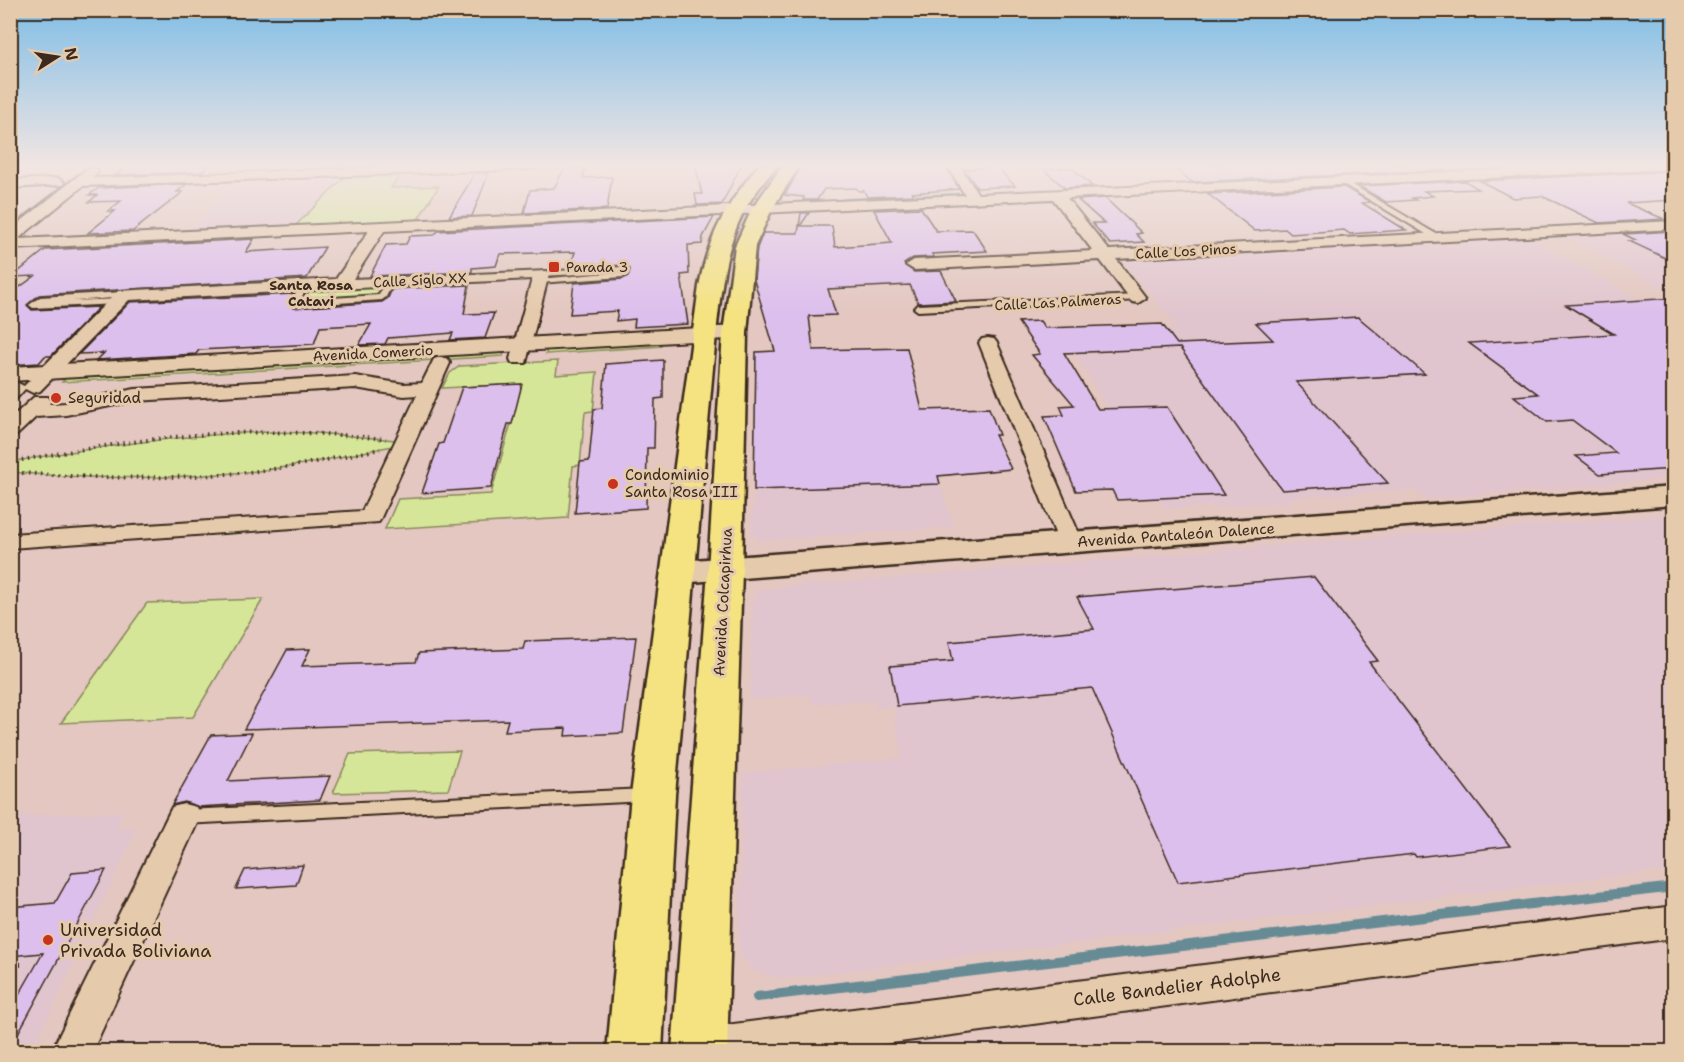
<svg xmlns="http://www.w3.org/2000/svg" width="1684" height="1062" viewBox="0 0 1684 1062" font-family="'Shantell Sans',sans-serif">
  <rect width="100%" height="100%" fill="#e3c7c0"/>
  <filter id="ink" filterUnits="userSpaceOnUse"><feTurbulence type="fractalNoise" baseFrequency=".0167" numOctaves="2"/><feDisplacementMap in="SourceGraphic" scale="12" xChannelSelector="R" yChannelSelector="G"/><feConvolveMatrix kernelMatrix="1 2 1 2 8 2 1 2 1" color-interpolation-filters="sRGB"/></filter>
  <g filter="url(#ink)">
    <path fill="#e1c5ce" d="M1319,165H1553L1556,166L1347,176L1337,174Z
      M347,175L295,226L190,230L246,178Z
      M1673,229V293L1565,235L1605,233Z
      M1528,237L1642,301L1673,298V478L1424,499L1415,490L1289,498L1292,503L1165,509L1061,328L1162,324L1165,328L1177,327L1122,258L1421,243L1436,246L1456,244L1458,241Z
      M907,348L940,484L954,527L758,541L751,530L754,490L756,352Z
      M1673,515V869L781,979L751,970L739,952L743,773L902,758L893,706L876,708L875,701L812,704L811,695L750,699L753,599L760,589L1315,542Z
      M124,812L116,828L137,829L32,1051H11L10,816Z"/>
    <path fill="#d6e699" stroke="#88885c" stroke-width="1.5" d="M402,172L391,188L439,186L417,221L295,226L347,175Z
      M382,284L376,295L304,300L311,288Z
      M661,341V346L546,354L547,348Z
      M505,349L503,356L62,382L69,375Z
      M558,361L556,375L597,372L593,411L585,412L580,465L573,466L568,518L385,529L398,499L491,494L522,384L442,388L450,373L460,366Z
      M265,432L317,433L395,440L392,446C348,455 303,466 257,471C175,479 92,480 11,472V462C95,447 179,435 265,432Z
      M263,599L193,717L61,723L147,603Z
      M460,751L448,790L333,793L350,754Z"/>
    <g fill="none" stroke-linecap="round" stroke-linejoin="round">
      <path stroke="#668b95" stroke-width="4" d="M844,200L974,194"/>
      <path stroke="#668b95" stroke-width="10" d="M757,997L1674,887"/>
    </g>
    <path fill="#ddbfed" stroke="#3b2a1e" stroke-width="1.5" d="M146,165H210L202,172L116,175L126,167Z
      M695,165H741L722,204L697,205L695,194H702Z
      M802,165H945L959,189L912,193L913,195L867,197L864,191H859L856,188L824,189L817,200H803L804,197L785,195Z
      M1222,165H1435L1445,170L1192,182L1172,167Z
      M997,167L1015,186L977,188L964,169Z
      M585,168L583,178L612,177L607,209L524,213L530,190L554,188L564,169Z
      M1072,168L1092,186L1065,188L1043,169Z
      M1674,171V200L1626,203L1664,219L1599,223L1542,196L1513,198L1480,181Z
      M475,173H489L472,216L449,217Z
      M1465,181L1479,189L1424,191L1433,196L1412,198L1416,200L1386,202L1359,186Z
      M187,184L177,192H183L133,231L88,233L115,211H108L121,201L89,202L97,195H89L99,188Z
      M1344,187L1370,202L1362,203L1406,230L1350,234L1344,230L1291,234L1285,229L1255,231L1208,194Z
      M1105,198L1142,233L1136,234L1144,242L1110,244L1092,223H1104L1078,200Z
      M921,208L936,231L973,230L987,251L932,254L934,257L913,258L904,264L914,272L941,271L956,301L918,303L910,285L828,289L836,315L809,316L813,350L907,348L922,410L989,408L999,435H995L1011,469L938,476L940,484L754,490L756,352L775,351L754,280L757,248L763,233H798L801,213H809L800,226H832L835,247L892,243L874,210Z
      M714,217L703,237L702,244L688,245L689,274L681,275L688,324L634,327L635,319L616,321L618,311L570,314L574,283L623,279L629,275L630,269L624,265L576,268V262H572L575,252L500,254L496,266L472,268V272L370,276L386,245L406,244L410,236L434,235L438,231Z
      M1674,231V262L1629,241L1636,240L1623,234Z
      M254,239L246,252L325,247L307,278L39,295L27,305L32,310L99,307L51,356H45L39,363L10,365V294L35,276L12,277L45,250Z
      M469,285L464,314L494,313L485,338L450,340L453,333L388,338L385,344L359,345L371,324L320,327L314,344L199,350L196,354L97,360L104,353L79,354L130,302L293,294L288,303L294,308L382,302L388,298L392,289Z
      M1674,298V469L1600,474L1576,456L1616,453L1572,420L1547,422L1514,396L1538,394L1469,343L1614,334L1566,305Z
      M1358,317L1425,374L1296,382L1388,483L1282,490L1180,348L1064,353L1098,409L1167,407L1224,495L1117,500L1112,490L1076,491L1044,416L1064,415L1060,406L1074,405L1032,355L1040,354L1018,322L1040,321L1045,328L1162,324L1177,344L1273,340L1256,323Z
      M663,360V398L655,399L654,448H647L646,508L575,513L580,462L589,461L594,409L602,408L606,364Z
      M522,384L512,424H508L491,488L422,493L439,444L443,443L462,387Z
      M1314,577L1378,661L1369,662L1510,846L1416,857L1414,854L1178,882L1092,688L897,706L890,666L953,661L949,642L1094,629L1077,597Z
      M636,637L623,733L565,736L566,728L505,731L508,720L244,729L287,650L310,649L302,666L416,662L419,653L523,649L525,641Z
      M252,733L228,781L330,776L320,800L198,807L185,802L172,805L211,735Z
      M303,865L296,885L236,889L245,870Z
      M106,870L63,951L10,1048V1000H16L43,953L10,956V907L55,903L72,873Z"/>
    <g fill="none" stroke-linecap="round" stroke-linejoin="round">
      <g stroke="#3b2a1e" stroke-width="4">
        <path id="service" d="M1340,180H1344L1443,238L1436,240L1340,182Z
          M624,267L628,269L627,275L623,277L539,283L535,281L539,279L620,272L538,276L537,274L541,272Z
          M386,280L393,282L386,297L382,300L294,306L290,303L301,284H304L308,286L300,300L379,295Z
          M124,292L127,293V297L72,301L121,299V303L118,304L33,308L29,305L40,297Z
          M1138,295L1141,296V300L918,311L914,308L918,305Z
          M646,789L652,790L654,795L652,800L646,801L184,824L178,822L176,817L178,812L184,810Z"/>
      </g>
      <g stroke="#3b2a1e" stroke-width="4">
        <path id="minor" d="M442,165H540L534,169L83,186L18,239L965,195L947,165H959L978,194L1601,165H1674V169L1067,198L1109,250L1674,221V229L1116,259L1146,298L1138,303L1132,302L1100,260L914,270L906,265L914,260L1093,251L1053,199L384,231L353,279L547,271L549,274L526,363H512L510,359L532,279L129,300L40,391L33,393L25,389L17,398L10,400V383L16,382L24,386L118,291L336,279L369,231L10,249V230L87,169H97L98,172L93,178Z
          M57,178L64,182L62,185L10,188V180Z
          M988,338L994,339L997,343L1083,543L1080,548L1071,550L1062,548L1059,543L979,343L982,339Z
          M441,357L448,359L450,363L379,522L10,548V534L362,511L417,395L404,396L355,388L135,401L66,415L36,417L17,435L10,437V419L34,397H48L51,401L49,404L66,403L135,389L355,376L404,384L422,383L434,359Z
          M184,804L196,807L200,817L92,1052H51L172,807Z
          M1674,906V938L825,1052H675L674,1049L680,1035L694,1029Z"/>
      </g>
      <g stroke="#3b2a1e" stroke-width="4">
        <path id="tertiary" d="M735,326L743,328L746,333L743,338L10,381V367Z"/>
      </g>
      <g stroke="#3b2a1e" stroke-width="5">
        <path id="secondary" d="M1674,487V505L679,583L667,580L662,572L667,564L679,561Z"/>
      </g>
      <g stroke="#3b2a1e" stroke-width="5">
        <path id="primary" d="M759,165H777C766,180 753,194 744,211C724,249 721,292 716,334L675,795L662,1052H607L631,795L699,286C709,235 726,205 759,165Z
          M783,165H800L772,209L755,246L747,333L742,570L727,1052H672L708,570L723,333L735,246L752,209Z"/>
      </g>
      <path stroke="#3b2a1e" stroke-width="4" stroke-dasharray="1.5 4.5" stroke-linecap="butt" d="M10,462C85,449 160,435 236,433C286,431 336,434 386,439
        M10,472C93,479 175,480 258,471C299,466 340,457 380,449"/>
      <path stroke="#3b2a1e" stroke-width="5" stroke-dasharray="2 7" stroke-linecap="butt" d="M10,965L27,964"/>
      <use href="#service" fill="#e5caac" fill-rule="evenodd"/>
      <use href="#minor" fill="#e5caac" fill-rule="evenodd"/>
      <use href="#tertiary" fill="#e5caac" fill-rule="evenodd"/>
      <use href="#secondary" fill="#e5caac" fill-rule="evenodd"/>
      <use href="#primary" fill="#f5e382" fill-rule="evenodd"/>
      <path stroke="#3b2a1e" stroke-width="1.5" d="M10,227L89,165"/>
    </g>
  </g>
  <linearGradient id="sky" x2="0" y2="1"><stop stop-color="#7fbde6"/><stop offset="0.53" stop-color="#f2e6e3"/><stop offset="1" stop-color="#f2e6e3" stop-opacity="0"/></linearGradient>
  <rect width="1684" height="313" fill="url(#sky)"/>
  <g fill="#c8321e" stroke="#e5caac" stroke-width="2">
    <rect x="548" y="261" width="12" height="12" rx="3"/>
    <circle cx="56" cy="398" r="6"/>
    <circle cx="613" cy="484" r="6"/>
    <circle cx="48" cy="940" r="6"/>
  </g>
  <g text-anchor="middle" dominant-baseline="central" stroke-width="6" stroke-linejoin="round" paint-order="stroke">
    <g font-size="14" fill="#3b2a1e" stroke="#e5caac">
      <text transform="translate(1186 251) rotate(-3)">Calle Los Pinos</text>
      <text transform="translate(420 280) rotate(-3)">Calle Siglo XX</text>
      <text transform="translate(1058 302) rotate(-3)">Calle Las Palmeras</text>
      <text transform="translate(373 353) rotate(-3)">Avenida Comercio</text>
    </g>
    <g font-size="14" fill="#3b2a1e" stroke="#e5caac" text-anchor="start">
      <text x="566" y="267">Parada 3</text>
    </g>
    <g font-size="14" font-weight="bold" fill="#3b2a1e" stroke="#e5caac">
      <text x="311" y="285">Santa Rosa<tspan x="311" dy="16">Catavi</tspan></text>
    </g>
    <g font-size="15" fill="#3b2a1e" stroke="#e5caac" text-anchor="start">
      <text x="68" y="398">Seguridad</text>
      <text x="625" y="475">Condominio<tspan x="625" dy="17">Santa Rosa III</tspan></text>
    </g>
    <g font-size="15" fill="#3b2a1e" stroke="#e5caac">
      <text transform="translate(1176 535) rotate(-4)">Avenida Pantaleón Dalence</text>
      <text transform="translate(723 602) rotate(-87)">Avenida Colcapirhua</text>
    </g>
    <g font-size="18" fill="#3b2a1e" stroke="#e5caac" text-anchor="start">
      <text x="60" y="930">Universidad<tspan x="60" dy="21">Privada Boliviana</tspan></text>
    </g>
    <g font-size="18" fill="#3b2a1e" stroke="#e5caac">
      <text transform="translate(1177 987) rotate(-7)">Calle Bandelier Adolphe</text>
    </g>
  </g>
  <rect width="1684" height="1062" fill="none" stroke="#e5caac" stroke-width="36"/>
  <rect x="18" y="18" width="1648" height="1026" fill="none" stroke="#3b2a1e" stroke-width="2" filter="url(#ink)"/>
  <g transform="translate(57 57) rotate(78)" stroke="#e5caac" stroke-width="4.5" paint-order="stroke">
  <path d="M0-4.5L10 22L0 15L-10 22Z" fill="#3b2a1e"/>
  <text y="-9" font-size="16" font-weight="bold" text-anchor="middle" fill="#3b2a1e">N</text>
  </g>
</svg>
